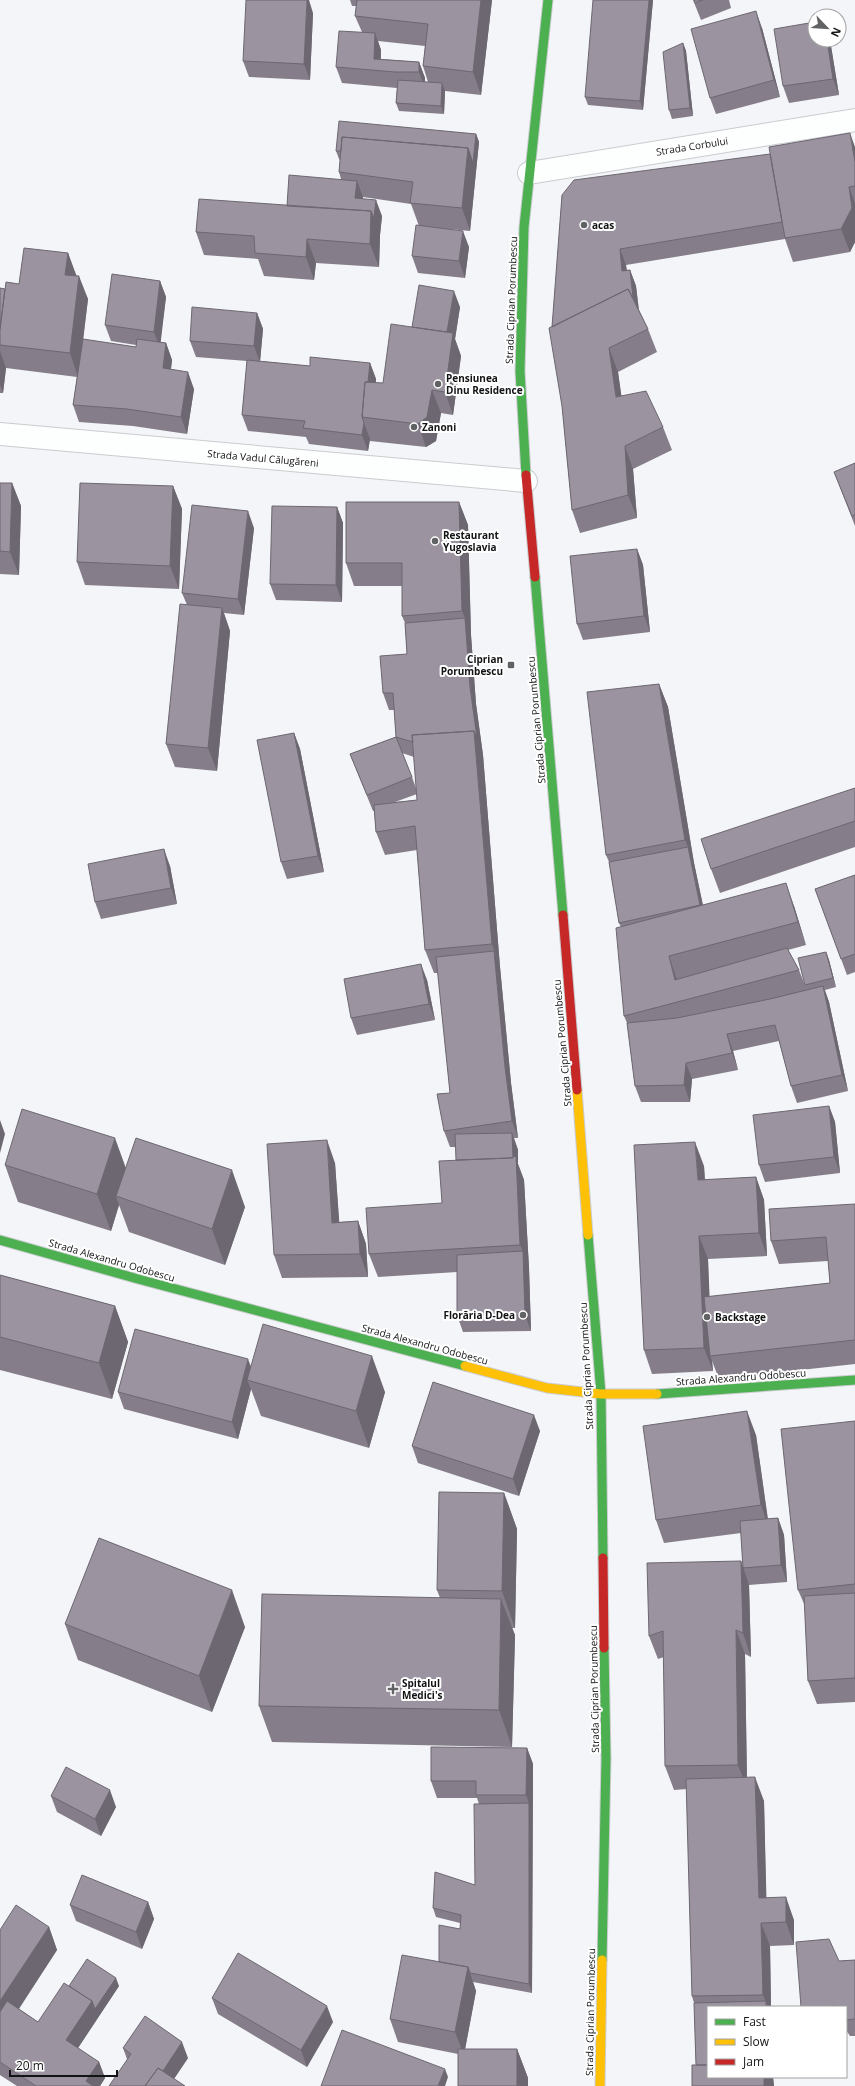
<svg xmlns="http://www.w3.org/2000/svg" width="855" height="2086" viewBox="0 0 855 2086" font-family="'Open Sans',sans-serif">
  <rect width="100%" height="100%" fill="#f3f5f8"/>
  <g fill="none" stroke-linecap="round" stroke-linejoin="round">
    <g stroke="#cacccf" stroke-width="24">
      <path id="street" d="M529,173L855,120
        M0,434L526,481"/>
    </g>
    <g stroke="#cacccf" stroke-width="11">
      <path id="fast" d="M526,475L520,371L524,227L548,0
        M535,577L563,915
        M588,1235L601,1394L603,1558
        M0,1240L138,1279L465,1366
        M657,1394L855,1380
        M602,1960L606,1759L604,1648"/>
    </g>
    <g stroke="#cacccf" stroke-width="11">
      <path id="slow" d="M577,1090L588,1235
        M465,1366L547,1388L601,1394H657
        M600,2086L602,1960"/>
    </g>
    <g stroke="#cacccf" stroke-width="11">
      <path id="jam" d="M526,475L535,577
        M563,915L577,1090
        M603,1558L604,1648"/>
    </g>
    <use href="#street" stroke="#fdfefe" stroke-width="22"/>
    <use href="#fast" stroke="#4caf50" stroke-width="9"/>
    <use href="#slow" stroke="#ffc107" stroke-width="9"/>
    <use href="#jam" stroke="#c62828" stroke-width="9"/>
  </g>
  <path fill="#857e8a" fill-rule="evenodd" d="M350,0H492L481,95L445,91L444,114L399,111L396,103L397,88L342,83L336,67L362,32L355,16L356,6H352ZM378,41L425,46L423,66L428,82H425V78L419,62L381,59V50Z
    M653,0L643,110L588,105L585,97Z
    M693,0H729L731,8L701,20Z
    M313,13L310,80L249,77L243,61Z
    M762,28L780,97L716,114L710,98Z
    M815,40H830L839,95L789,103L783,86Z
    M683,43L686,51L693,116L672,119L669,110Z
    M476,134L479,142L470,231L449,229L469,247L465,278L418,273L412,256L419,226L411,204L363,197V199L382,216L380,235L379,267L316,263L314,280L264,276L258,259L204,255L196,232L287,206L341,179L339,172L340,160L339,159L336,151Z
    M855,147V242L850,252L793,262L785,239L626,265L627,270H630L636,286L639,310L648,329L657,352L618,372L621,396L663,427L672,450L633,469L637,518L580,533L572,510L562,406L552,327L562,195Z
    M68,253L76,276L88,299L83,342L136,347V345L111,341L105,325L160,281L166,297L160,342L166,343L172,360L171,369L194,389L187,434L133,426L79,422L73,405L77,377L6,368L3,393H0V288L5,289L19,284Z
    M460,307L455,339L461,356L453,415L441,413L436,441L426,447L370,441V439L368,451L309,444L306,437L248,431L242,415L247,361L196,357L190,341L257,313L263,329L260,361L310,366L370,363L376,379V383H383L412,327Z
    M855,463V526L834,472Z
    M0,483H12L21,506L19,575L0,574Z
    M173,486L182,509L179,589L85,585L77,562Z
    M459,502L468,525L471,635L476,704L483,755L500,967L511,1083L518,1138H514L518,1150V1164L524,1180L529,1268L531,1331L463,1332L457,1315V1272L378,1277L369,1254L442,1203L456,1160V1147H450L444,1131L450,1093L438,973H434L425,950L417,850L385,855L376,832L374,811H373L350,754L396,737L394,710H389L383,693L407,654L405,623L402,616V586H354L346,563ZM402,753L414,757L417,791L412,777ZM417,794V800L395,802Z
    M337,507L343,523L342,602L276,600L270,584Z
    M254,528L244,615L224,613L230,631L217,771L175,767L166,744L187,605L182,593Z
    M637,549L643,565L650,632L583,640L577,624Z
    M659,684L668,707L694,863L703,905L794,906L806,945L788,950L799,970L805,985L826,952L829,960L836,987L825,990L829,1002L848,1091L797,1103L791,1086L779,1041L733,1051L738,1070L692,1079L690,1102H641L635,1086L627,1023L624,1016L621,927L619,923L609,862L606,855Z
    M294,733L300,749L324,872L287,879L281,862Z
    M855,788V847L720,893L711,869Z
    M170,866L177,904L101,919L95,902Z
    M855,875V972L847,975L815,889Z
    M427,980L435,1020L357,1035L351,1018Z
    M829,1106L835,1122L840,1173L765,1182L759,1165Z
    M335,1163L339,1222L358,1221L366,1244L368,1277L282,1278L274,1255Z
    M5,1165L126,1167L245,1207L225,1265L129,1232L119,1205L111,1231L18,1202Z
    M704,1166L705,1180L756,1177L764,1200L767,1256L708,1259L709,1297L830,1283L828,1261L779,1264L771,1241L855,1204V1364L719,1379L712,1361L713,1371L652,1374L644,1350Z
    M0,1275L115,1306L128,1342L112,1399L0,1370Z
    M251,1367L385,1392L369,1448L261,1416L251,1389L238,1439L124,1409L118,1392Z
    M855,1421V1702L817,1704L808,1681L805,1606L798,1590Z
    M540,1431L519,1496L418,1463L412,1446Z
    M756,1435L768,1519L778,1518L784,1535L787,1582L749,1585L751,1657L745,1654L747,1778L764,1801L766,1898L794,1920V1945L770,1946L771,2007H708L773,2077L774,2086H692L696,2065L694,2003L692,1996L687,1789L674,1790L665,1766L664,1657L658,1659L649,1636L741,1561L743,1568L741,1533L664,1543L656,1520Z
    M504,1493L517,1529L515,1628H512L515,1635L512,1747L272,1742L259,1706L440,1598L437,1590Z
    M65,1624L245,1627L212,1712L78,1660Z
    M527,1748L533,1764L532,1993L473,1982L476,1991L465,2049H517L528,2078V2086H458V2054L398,2042L390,2019L439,1962L460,1929V1923L436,1917L433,1908L475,1885L479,1804L477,1798H437L431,1781Z
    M51,1796L116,1807L101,1836L57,1812Z
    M148,1902L154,1919L142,1949L76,1921L70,1905Z
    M49,1927L57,1950L19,2009L38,2022L69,1986H119L78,2048L99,2062L105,2078L100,2086H17L0,2075V1930Z
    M855,1960V2036H850L846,2030V2007H801L839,1961Z
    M212,1998L333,2022L307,2067L218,2014Z
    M123,2048L188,2058L174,2079L127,2059Z"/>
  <path fill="#6c6770" d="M307,0H309L313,13L310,80L304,64Z
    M481,0H492L481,95L473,72Z
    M649,0H653L643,110L640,101Z
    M756,11L762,28L780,97L774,80Z
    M375,33L381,50L380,71L374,59Z
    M827,40H830L839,95L833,79Z
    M683,43L686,51L693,116L690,108Z
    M419,62L425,78V88L419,72Z
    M442,83L445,91L444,114L441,106Z
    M850,133L855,147V162Z
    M476,134L479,142L470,231L462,208L468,148Z
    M357,181L363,197L361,215L355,198Z
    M849,187L855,203V242L850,252L841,229Z
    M376,200L382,216L380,235L379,267L370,244L371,211Z
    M463,231L469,247L465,278L459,261Z
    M307,239L316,263L314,280L306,257Z
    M620,249L626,265L628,287L622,271Z
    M68,253L77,277L65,275Z
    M630,270L636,286L639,313L633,297Z
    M79,276L88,299L78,377L70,353Z
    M160,281L166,297L160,348L154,332Z
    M454,291L460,307L455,339L461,356L453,415L445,392L446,338Z
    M257,313L263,329L260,362L254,346Z
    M166,343L172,360L169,385L163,368Z
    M609,348L618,372L625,420L616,397Z
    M0,351L6,368L3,393L0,385Z
    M370,363L376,379L372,418H364Z
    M188,372L194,389L187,434L181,417Z
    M432,390L441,413L436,441L426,447L418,424Z
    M364,423L370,439L368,451L362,435Z
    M625,446L633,469L637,518L628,495Z
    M12,483L21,506L19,575L10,552Z
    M173,486L182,509L179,589L170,566Z
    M459,502L468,525L471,635L476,704L483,755L500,967L492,944L465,618L462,611Z
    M337,507L343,523L342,602L336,585Z
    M248,511L254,528L244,615L238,599Z
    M637,549L643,565L650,632L644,616Z
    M222,608L230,631L217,771L208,748Z
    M659,684L668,707L694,863L706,921L700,905L688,847L685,840Z
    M294,733L300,749L324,872L318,856Z
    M164,849L170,866L177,904L171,888Z
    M786,883L794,906L806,945L798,922Z
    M494,951L500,967L511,1083L518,1138L512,1121L505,1067Z
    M826,952L829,960L836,987L833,978Z
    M669,956L677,980L684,1003L675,980Z
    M421,964L427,980L435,1020L429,1004Z
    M823,986L829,1002L848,1091L842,1075Z
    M727,1034L733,1051L738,1070L732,1053Z
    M686,1063L692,1079L690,1102L684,1085Z
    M829,1106L835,1122L840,1173L834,1157Z
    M0,1120L5,1134L0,1153Z
    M512,1133L518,1150V1164L524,1180L529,1268L531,1331L525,1315L523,1251L520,1245L513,1165Z
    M115,1138L128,1174L116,1196L119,1205L111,1231L97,1194Z
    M327,1140L335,1163L341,1246L332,1223Z
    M695,1142L704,1166L706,1203L698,1180Z
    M232,1170L245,1207L225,1265L212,1229Z
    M756,1177L764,1200L767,1256L759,1233Z
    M358,1221L366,1244L368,1277L360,1254Z
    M699,1236L708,1259L712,1355L710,1356L712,1361L713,1371L704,1348Z
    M115,1306L128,1342L112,1399L99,1363Z
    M372,1356L385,1392L369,1448L356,1411Z
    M248,1359L254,1375L247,1380L251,1389L238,1439L232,1422Z
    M747,1411L756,1435L769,1529L761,1505Z
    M534,1415L540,1431L519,1496L513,1479Z
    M504,1493L517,1529L515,1628L502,1591Z
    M778,1518L784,1535L787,1582L781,1565Z
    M741,1561L749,1585L751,1657L743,1633Z
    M232,1590L245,1627L212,1712L199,1676Z
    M501,1599L515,1635L512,1747L499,1710Z
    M736,1630L745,1654L747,1788L738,1765Z
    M527,1748L533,1764L532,1993L529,1984V1803L526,1795Z
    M755,1777L764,1801L767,1921L759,1898Z
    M110,1790L116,1807L101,1836L95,1819Z
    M786,1897L794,1920V1945L786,1922Z
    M148,1902L154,1919L142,1949L136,1932Z
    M761,1923L770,1946L771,2007H768L763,1995Z
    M49,1927L57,1950L0,2037V2001Z
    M468,1967L476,1991L464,2055L455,2032Z
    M116,1978L119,1986L72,2057L66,2040L92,2001Z
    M327,2006L333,2022L307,2067L301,2050Z
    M182,2042L188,2058L169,2086H152Z
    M517,2049L528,2078V2086H517Z
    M99,2062L105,2078L100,2086H88L86,2081Z
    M445,2069L448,2077L445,2086H438Z
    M764,2077H773L774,2086H764Z"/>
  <path fill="#9b93a0" stroke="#6c6770" d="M246,0H307L304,64L243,61Z
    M357,0H481L473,72L423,66L428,24L355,16Z
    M593,0H649L640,101L585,97Z
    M694,0H703L695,3Z
    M756,11L774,80L710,98L691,29Z
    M815,22V40H827L833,79L783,86L774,29Z
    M339,31L375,33L374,59L419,62V72H395L336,67Z
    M683,43L690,108L669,110L663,52Z
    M398,80L442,83L441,106L396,103Z
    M339,121L476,134L473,163L468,148L342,137L341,151H336Z
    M850,133L855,162V186L849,187L852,208L841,229L785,238L769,147Z
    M342,137L468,148L462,208L410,203L413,182L339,172Z
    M770,154L782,222L620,249L622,271L630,270L633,297L632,296L628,289L552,327L562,195L574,180Z
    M289,175L357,181L355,198L376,200L374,218L371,211L287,206Z
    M199,199L371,211L370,244L307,239L306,257L255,253L254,236L196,232Z
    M416,225L463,231L459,261L412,256Z
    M24,248L68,253L65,275L79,276L70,353L0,345V329L6,282L19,284Z
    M112,274L160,281L154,332L105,325Z
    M419,285L454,291L447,332L412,327Z
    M0,288L5,289L0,329Z
    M628,289L648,329L609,348L616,397L646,391L663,427L625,446L628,495L572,510L562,406L549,328Z
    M192,307L257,313L254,346L190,341Z
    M391,324L453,333L445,392L432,390L427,417L418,424L362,417L365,382L383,383Z
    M83,339L136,347L137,339L166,343L163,368L188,372L181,417L127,409L73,405Z
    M310,357L370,363L368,382H365L362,417L364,423L362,435L303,428L305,421L242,415L247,360L310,366Z
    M855,463V515L852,516L834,472Z
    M0,483H12L10,552L0,551Z
    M80,483L173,486L170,566L77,562Z
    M346,502H459L462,611L402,616V563H346Z
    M192,505L248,511L238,599L182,593Z
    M272,506L337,507L336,585L270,584Z
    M637,549L644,616L577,624L570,556Z
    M180,604L222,608L208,748L166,744Z
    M465,618L470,687L477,738L474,731L412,735L413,742L396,737L393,693H383L380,656L407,654L405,623Z
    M659,684L685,840L606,855L587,692Z
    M474,731L492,944L425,950L415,826L376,832L374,805L417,800L412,735Z
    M294,733L318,856L281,862L257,740Z
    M396,737L412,777L367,795L350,754Z
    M855,788V821L711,869L701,839Z
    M688,847L700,905L619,923L609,862Z
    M164,849L171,888L95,902L88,864Z
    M855,875V954L841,959L815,889Z
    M786,883L798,922L669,956L675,980L787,948L799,970L624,1016L616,928Z
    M494,951L505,1067L512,1121L444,1131L437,1094L450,1093L436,957Z
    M826,952L833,978L805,985L798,958Z
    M421,964L429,1004L351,1018L344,979Z
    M823,986L842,1075L791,1086L775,1025L727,1034L732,1053L686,1063L684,1085L635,1086L627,1023L677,1018L770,999Z
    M829,1106L834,1157L759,1165L753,1115Z
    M22,1109L115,1138L97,1194L5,1165Z
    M512,1133L513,1158H510L456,1160L455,1134Z
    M136,1138L232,1170L212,1229L116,1196Z
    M327,1140L332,1223L358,1221L360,1254L274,1255L267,1144Z
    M695,1142L698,1180L756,1177L759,1233L699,1236L704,1348L644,1350L634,1145Z
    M516,1156L520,1245L369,1254L366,1208L442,1203L439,1161L510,1158Z
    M855,1204V1340L710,1356L704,1297L830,1283L826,1237L771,1241L769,1209Z
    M523,1251L525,1315H457V1255Z
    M0,1275L115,1306L99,1363L0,1337Z
    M263,1324L372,1356L356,1411L247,1380Z
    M135,1329L248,1359L232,1422L118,1392Z
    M433,1382L534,1415L513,1479L412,1446Z
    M747,1411L761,1505L656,1520L643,1426Z
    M855,1421V1584L798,1590L781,1429Z
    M439,1492L504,1493L502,1591L437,1590Z
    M778,1518L781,1565L743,1568L740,1521Z
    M99,1538L232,1590L199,1676L65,1624Z
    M741,1561L743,1633L736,1630L738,1765L665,1766L663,1631L649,1636L647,1563Z
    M855,1593V1678L808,1681L804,1596Z
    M262,1594L501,1599L499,1710L259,1706Z
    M431,1747L527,1748L526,1795H476V1781H431Z
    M66,1767L110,1790L95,1819L51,1796Z
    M755,1777L759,1898L786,1897V1922L761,1923L763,1995L692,1996L686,1779Z
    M529,1803V1984L470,1973L468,1967L439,1962V1925L460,1929L461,1915L433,1908L435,1872L475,1885L474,1804Z
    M82,1875L148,1902L136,1932L70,1905Z
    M16,1905L49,1927L0,2001V1930Z
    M829,1939L839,1961L855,1960V2019L846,2020V2007H836V2006L826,2007H801L796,1942Z
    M238,1953L327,2006L301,2050L212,1998Z
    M402,1955L468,1967L455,2032L390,2019Z
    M87,1959L116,1978L95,2009L92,2001L69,1986Z
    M64,1983L92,2001L66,2040L99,2062L86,2081L93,2086H36L0,2062V2012L7,2001L38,2022Z
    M766,2001V2007H708V2065H696L694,2003Z
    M145,2016L182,2042L163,2071L158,2068L145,2086H109L131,2054L123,2048Z
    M342,2030L445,2069L438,2086H321Z
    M458,2049H517V2086H458Z
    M692,2065H708V2077H764V2086H692Z
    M158,2068L185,2086H145Z"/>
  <g fill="#616264" stroke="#fff" stroke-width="1.5">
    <circle cx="584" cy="225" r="4"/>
    <circle cx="438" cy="384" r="4"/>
    <circle cx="414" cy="427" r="4"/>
    <circle cx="435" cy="541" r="4"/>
    <rect x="507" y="661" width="8" height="8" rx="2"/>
    <circle cx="523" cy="1315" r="4"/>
    <circle cx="707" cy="1317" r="4"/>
    <path d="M391 1683h4v4h4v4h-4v4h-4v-4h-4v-4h4z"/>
  </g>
  <g text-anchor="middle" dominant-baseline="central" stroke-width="4" stroke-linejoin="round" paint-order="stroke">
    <g font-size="10" fill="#121315" stroke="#fff">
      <text transform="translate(692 146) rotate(-9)">Strada Corbului</text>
      <text transform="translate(511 300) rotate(-88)">Strada Ciprian Porumbescu</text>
      <text transform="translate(263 458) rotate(5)">Strada Vadul Călugăreni</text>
      <text transform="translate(536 720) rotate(-95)">Strada Ciprian Porumbescu</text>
      <text transform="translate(562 1043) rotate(-95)">Strada Ciprian Porumbescu</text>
      <text transform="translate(112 1260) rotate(16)">Strada Alexandru Odobescu</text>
      <text transform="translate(425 1344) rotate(15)">Strada Alexandru Odobescu</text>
      <text transform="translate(586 1366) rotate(-93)">Strada Ciprian Porumbescu</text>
      <text transform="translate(741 1377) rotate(-4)">Strada Alexandru Odobescu</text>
      <text transform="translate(594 1689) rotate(-91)">Strada Ciprian Porumbescu</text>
      <text transform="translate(590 2012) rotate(-89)">Strada Ciprian Porumbescu</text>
    </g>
    <g font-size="10" font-weight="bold" fill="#121315" stroke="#fff" text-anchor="start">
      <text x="592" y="225">acas</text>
      <text x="446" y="378">Pensiunea<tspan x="446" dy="12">Dinu Residence</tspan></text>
      <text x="422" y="427">Zanoni</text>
      <text x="443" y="535">Restaurant<tspan x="443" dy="12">Yugoslavia</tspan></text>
      <text x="503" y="659" text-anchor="end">Ciprian<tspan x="503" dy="12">Porumbescu</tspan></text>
      <text x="515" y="1315" text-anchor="end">Florăria D-Dea</text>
      <text x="715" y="1317">Backstage</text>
      <text x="402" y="1683">Spitalul<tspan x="402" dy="12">Medici's</tspan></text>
    </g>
  </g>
  <rect x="707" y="2006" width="140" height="72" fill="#ffffff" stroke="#a0a1a1"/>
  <rect x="715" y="2019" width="20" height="6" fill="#4caf50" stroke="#a0a1a1"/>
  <text x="743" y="2026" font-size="12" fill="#121315">Fast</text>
  <rect x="715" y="2039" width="20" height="6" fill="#ffc107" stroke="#a0a1a1"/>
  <text x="743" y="2046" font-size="12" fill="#121315">Slow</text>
  <rect x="715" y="2059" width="20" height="6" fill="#c62828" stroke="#a0a1a1"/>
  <text x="743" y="2066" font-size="12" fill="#121315">Jam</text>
  <g transform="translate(827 28) rotate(115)"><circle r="19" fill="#ffffff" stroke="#a0a1a1"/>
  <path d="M0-3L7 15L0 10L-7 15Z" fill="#616264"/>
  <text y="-6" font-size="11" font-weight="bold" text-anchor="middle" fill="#121315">N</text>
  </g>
  <path d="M10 2070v6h107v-6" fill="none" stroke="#121315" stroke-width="2"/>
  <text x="16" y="2070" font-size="12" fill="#121315" stroke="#ffffff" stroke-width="3" paint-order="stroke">20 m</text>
</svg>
